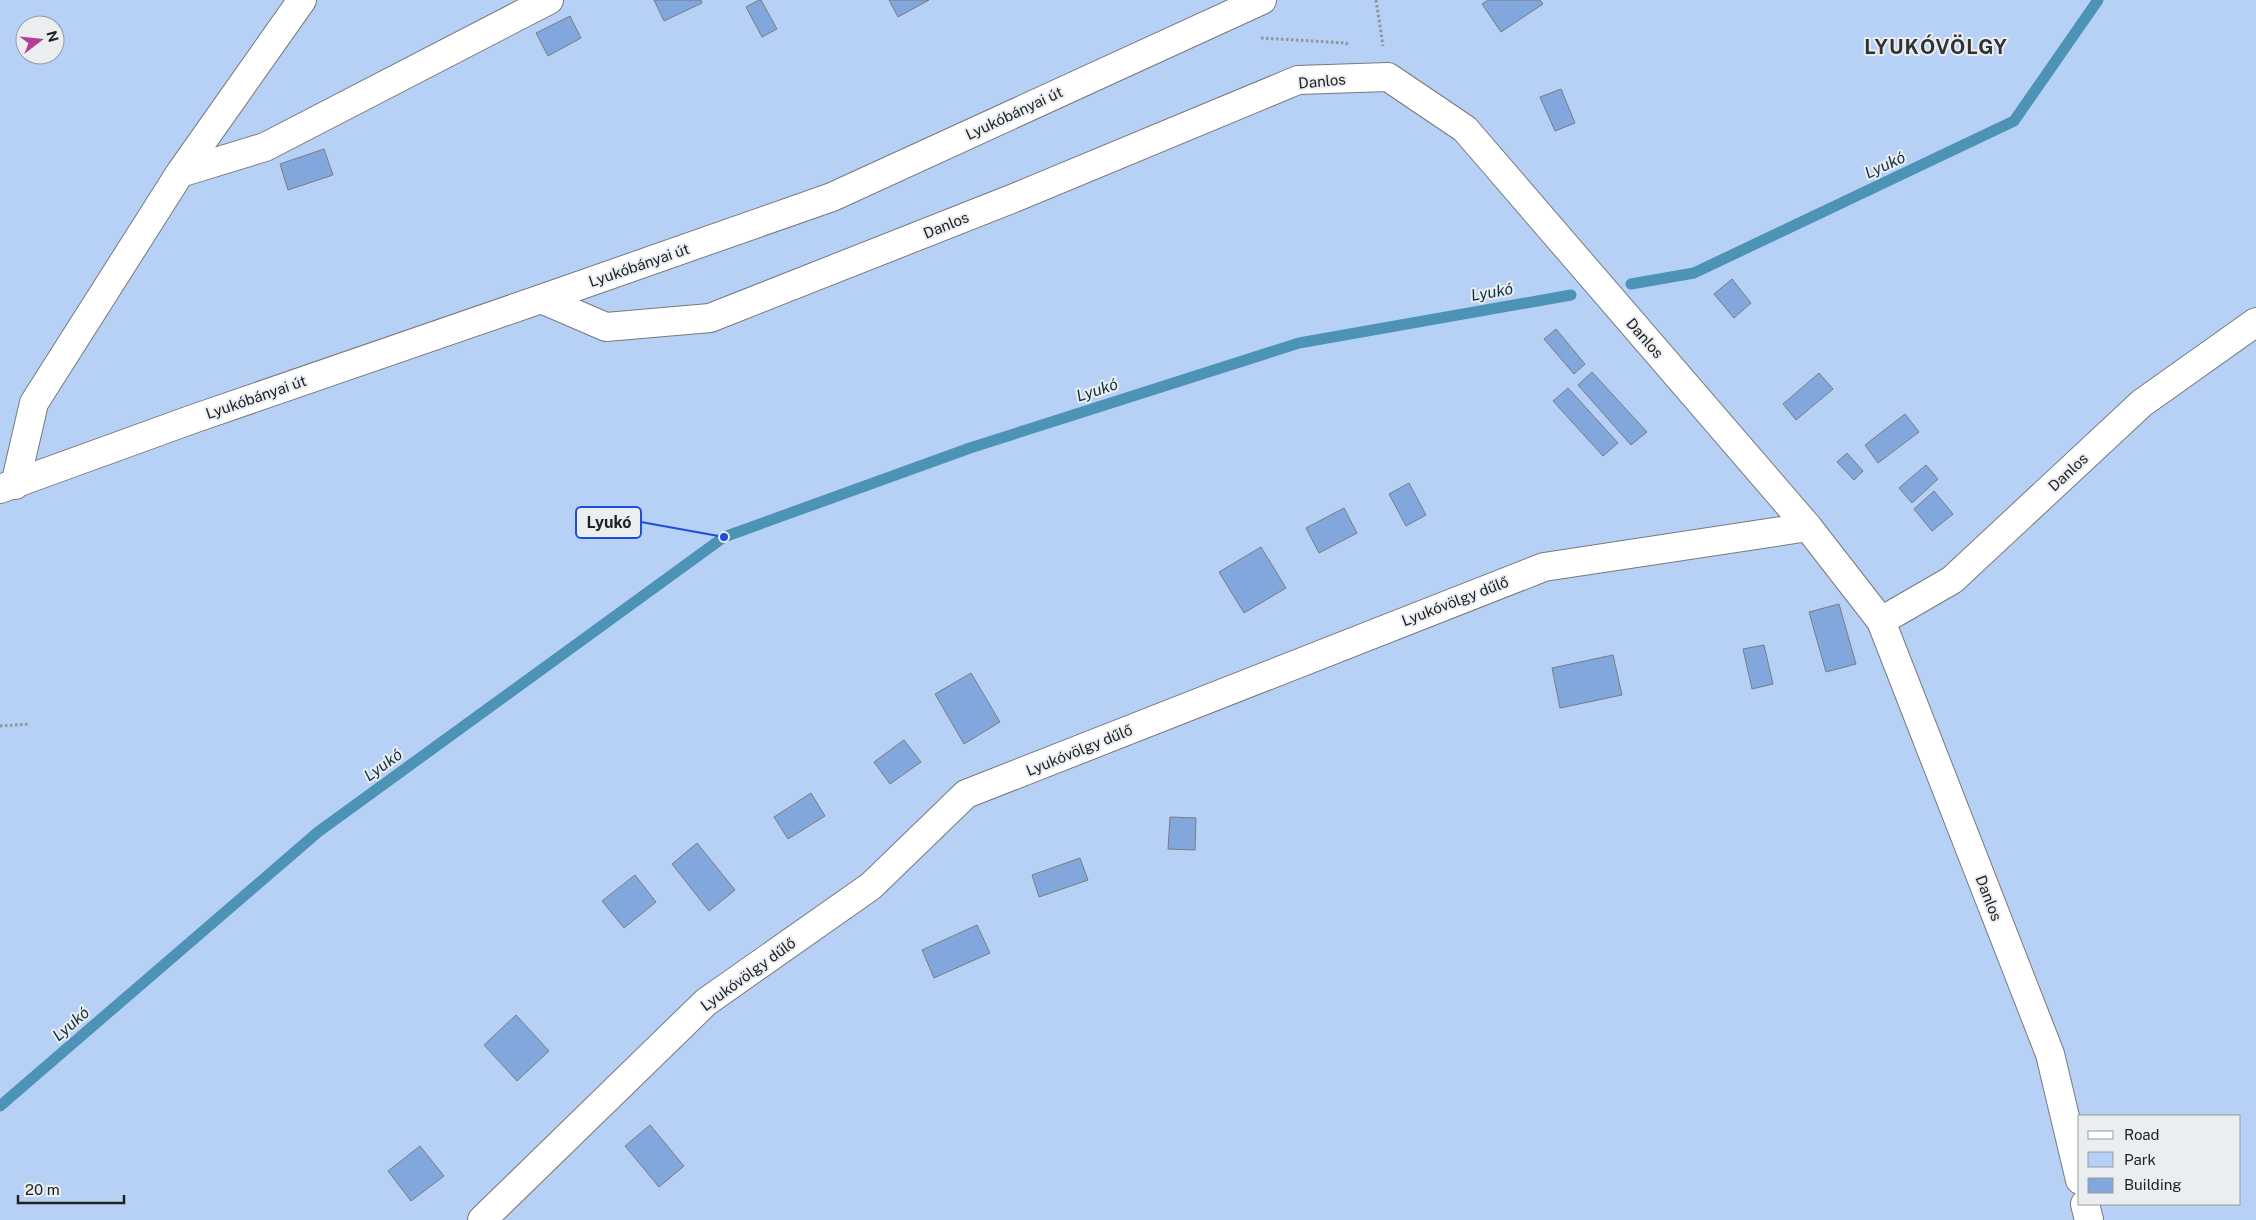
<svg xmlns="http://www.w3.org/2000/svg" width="2256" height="1220" viewBox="0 0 2256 1220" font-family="'Public Sans',sans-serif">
  <rect width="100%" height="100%" fill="#dee0e4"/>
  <path fill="#b7d1f6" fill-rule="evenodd" d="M0,0H2256V1220H0ZM25,25H55V55H25ZM2080,1116H2240V1204H2080Z"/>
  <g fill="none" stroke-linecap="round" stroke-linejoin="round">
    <path stroke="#4d93b6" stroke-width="11" d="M1631,284L1694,273L2014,121L2098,0
      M0,1106L318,832L724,537L970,448L1299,343L1571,295"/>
  </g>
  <path fill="#81a7dc" stroke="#7a7c7f" d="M654,0H701L702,3L664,21Z
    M759,0H761L777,29L762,37L746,7Z
    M889,0H929L898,17Z
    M1488,0H1540L1543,4L1501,32L1482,4Z
    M570,16L581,38L548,56L536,33Z
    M1561,89L1575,123L1555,131L1540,97Z
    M324,149L333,175L288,190L280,164Z
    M1732,279L1751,303L1734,318L1714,294Z
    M1556,329L1585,364L1574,374L1544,339Z
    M1592,372L1647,432L1631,445L1578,385Z
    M1819,373L1833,389L1796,420L1783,404Z
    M1568,388L1618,443L1603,456L1553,401Z
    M1905,414L1919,432L1878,463L1865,445Z
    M1847,453L1863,471L1854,480L1837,462Z
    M1926,465L1938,479L1912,503L1899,488Z
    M1409,483L1426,515L1406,526L1389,494Z
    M1934,491L1953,514L1932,531L1914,509Z
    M1344,508L1357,533L1319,553L1306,528Z
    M1261,547L1286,588L1244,613L1219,572Z
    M1839,604L1856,664L1826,672L1809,612Z
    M1764,645L1773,684L1752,689L1743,649Z
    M1613,655L1622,695L1560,708L1552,668Z
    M971,673L1000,722L964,744L935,694Z
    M904,740L921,762L890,784L874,762Z
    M811,793L825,816L788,839L774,817Z
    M1170,817L1196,818L1195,850L1168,849Z
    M697,843L735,890L709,911L672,864Z
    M1080,858L1088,880L1039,897L1032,875Z
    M635,875L656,902L624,928L602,901Z
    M977,925L990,953L934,978L922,950Z
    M516,1015L549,1051L517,1081L484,1045Z
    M650,1125L684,1166L659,1187L625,1146Z
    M420,1146L444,1176L411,1201L388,1171Z"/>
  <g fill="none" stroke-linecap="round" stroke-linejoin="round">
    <g stroke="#77797c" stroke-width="30">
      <path id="minor" d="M180,173L265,147L549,0
        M541,299L606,327L710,318L1014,198L1298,80L1388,77L1465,129L1808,527L1881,621L2050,1054L2080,1180
        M15,485L34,403L180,173L302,0
        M1881,621L1952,580L2142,403L2256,322
        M2085,1204L2089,1220
        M482,1220L706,1002L871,886L966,794L1544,567L1808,527"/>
    </g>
    <g stroke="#77797c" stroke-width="30">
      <path id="major" d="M0,489L193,419L541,299L832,197L1262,0"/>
    </g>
    <path stroke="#939497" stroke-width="3" stroke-dasharray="2.5 2.5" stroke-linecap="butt" d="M1376,0L1383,46
      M1261,38L1346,43L1349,46
      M0,726L30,724"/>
    <use href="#minor" stroke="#fff" stroke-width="28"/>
    <use href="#major" stroke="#fff" stroke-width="28"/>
  </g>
  <g text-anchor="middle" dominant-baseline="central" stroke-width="4" stroke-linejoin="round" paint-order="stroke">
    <g font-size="15" fill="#212223" stroke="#ebeef1">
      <text transform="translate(1322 81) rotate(-5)">Danlos</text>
      <text transform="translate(1014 113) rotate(-25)">Lyukóbányai út</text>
      <text transform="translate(946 225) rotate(-22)">Danlos</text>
      <text transform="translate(639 265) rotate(-19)">Lyukóbányai út</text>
      <text transform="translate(1645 338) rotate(49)">Danlos</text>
      <text transform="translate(256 397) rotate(-19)">Lyukóbányai út</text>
      <text transform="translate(2068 472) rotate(-43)">Danlos</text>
      <text transform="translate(1455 601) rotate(-21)">Lyukóvölgy dűlő</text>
      <text transform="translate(1079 750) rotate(-22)">Lyukóvölgy dűlő</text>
      <text transform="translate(1989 898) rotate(69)">Danlos</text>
      <text transform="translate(748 974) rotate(-36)">Lyukóvölgy dűlő</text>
    </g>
    <g font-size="16" font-style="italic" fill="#103141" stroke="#ebeef1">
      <text transform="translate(1885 165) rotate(-25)">Lyukó</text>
      <text transform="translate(1492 292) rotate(-10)">Lyukó</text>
      <text transform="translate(1097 390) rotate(-18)">Lyukó</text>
      <text transform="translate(383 765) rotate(-36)">Lyukó</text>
      <text transform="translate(71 1024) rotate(-41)">Lyukó</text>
    </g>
    <g font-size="20" font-weight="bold" letter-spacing="1" fill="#303234" stroke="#ebeef1">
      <text x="1936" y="47">LYUKÓVÖLGY</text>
    </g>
  </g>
  <path fill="none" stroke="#1d4ed8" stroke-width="2" d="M724 537L641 522"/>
  <circle fill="#1d4ed8" stroke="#ebeef1" stroke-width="2" cx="724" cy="537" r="5"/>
  <rect fill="#ebeef1" stroke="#1d4ed8" stroke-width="2" x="576" y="507" width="65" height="31" rx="5"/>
  <g font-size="16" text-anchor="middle" font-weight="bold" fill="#212223">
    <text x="609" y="528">Lyukó</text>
  </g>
  <rect x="2078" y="1115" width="162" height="90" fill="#ebeef1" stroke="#9a9c9f"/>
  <rect x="2088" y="1131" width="25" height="8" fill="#ffffff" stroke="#9a9c9f"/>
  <text x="2124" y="1140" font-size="15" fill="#212223">Road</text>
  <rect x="2088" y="1152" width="25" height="15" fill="#b7d1f6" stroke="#9a9c9f"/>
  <text x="2124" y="1165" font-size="15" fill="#212223">Park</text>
  <rect x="2088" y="1178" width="25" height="15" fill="#81a7dc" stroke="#9a9c9f"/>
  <text x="2124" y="1190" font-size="15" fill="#212223">Building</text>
  <g transform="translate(40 40) rotate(74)"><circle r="24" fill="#ebeef1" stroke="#9a9c9f"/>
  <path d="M0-4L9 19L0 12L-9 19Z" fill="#b53f96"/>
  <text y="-8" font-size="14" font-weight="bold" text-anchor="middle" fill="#212223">N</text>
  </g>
  <path d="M18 1195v8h106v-8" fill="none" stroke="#212223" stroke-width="2.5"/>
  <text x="25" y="1195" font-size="15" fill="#212223" stroke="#ebeef1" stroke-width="4" paint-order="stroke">20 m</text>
</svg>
